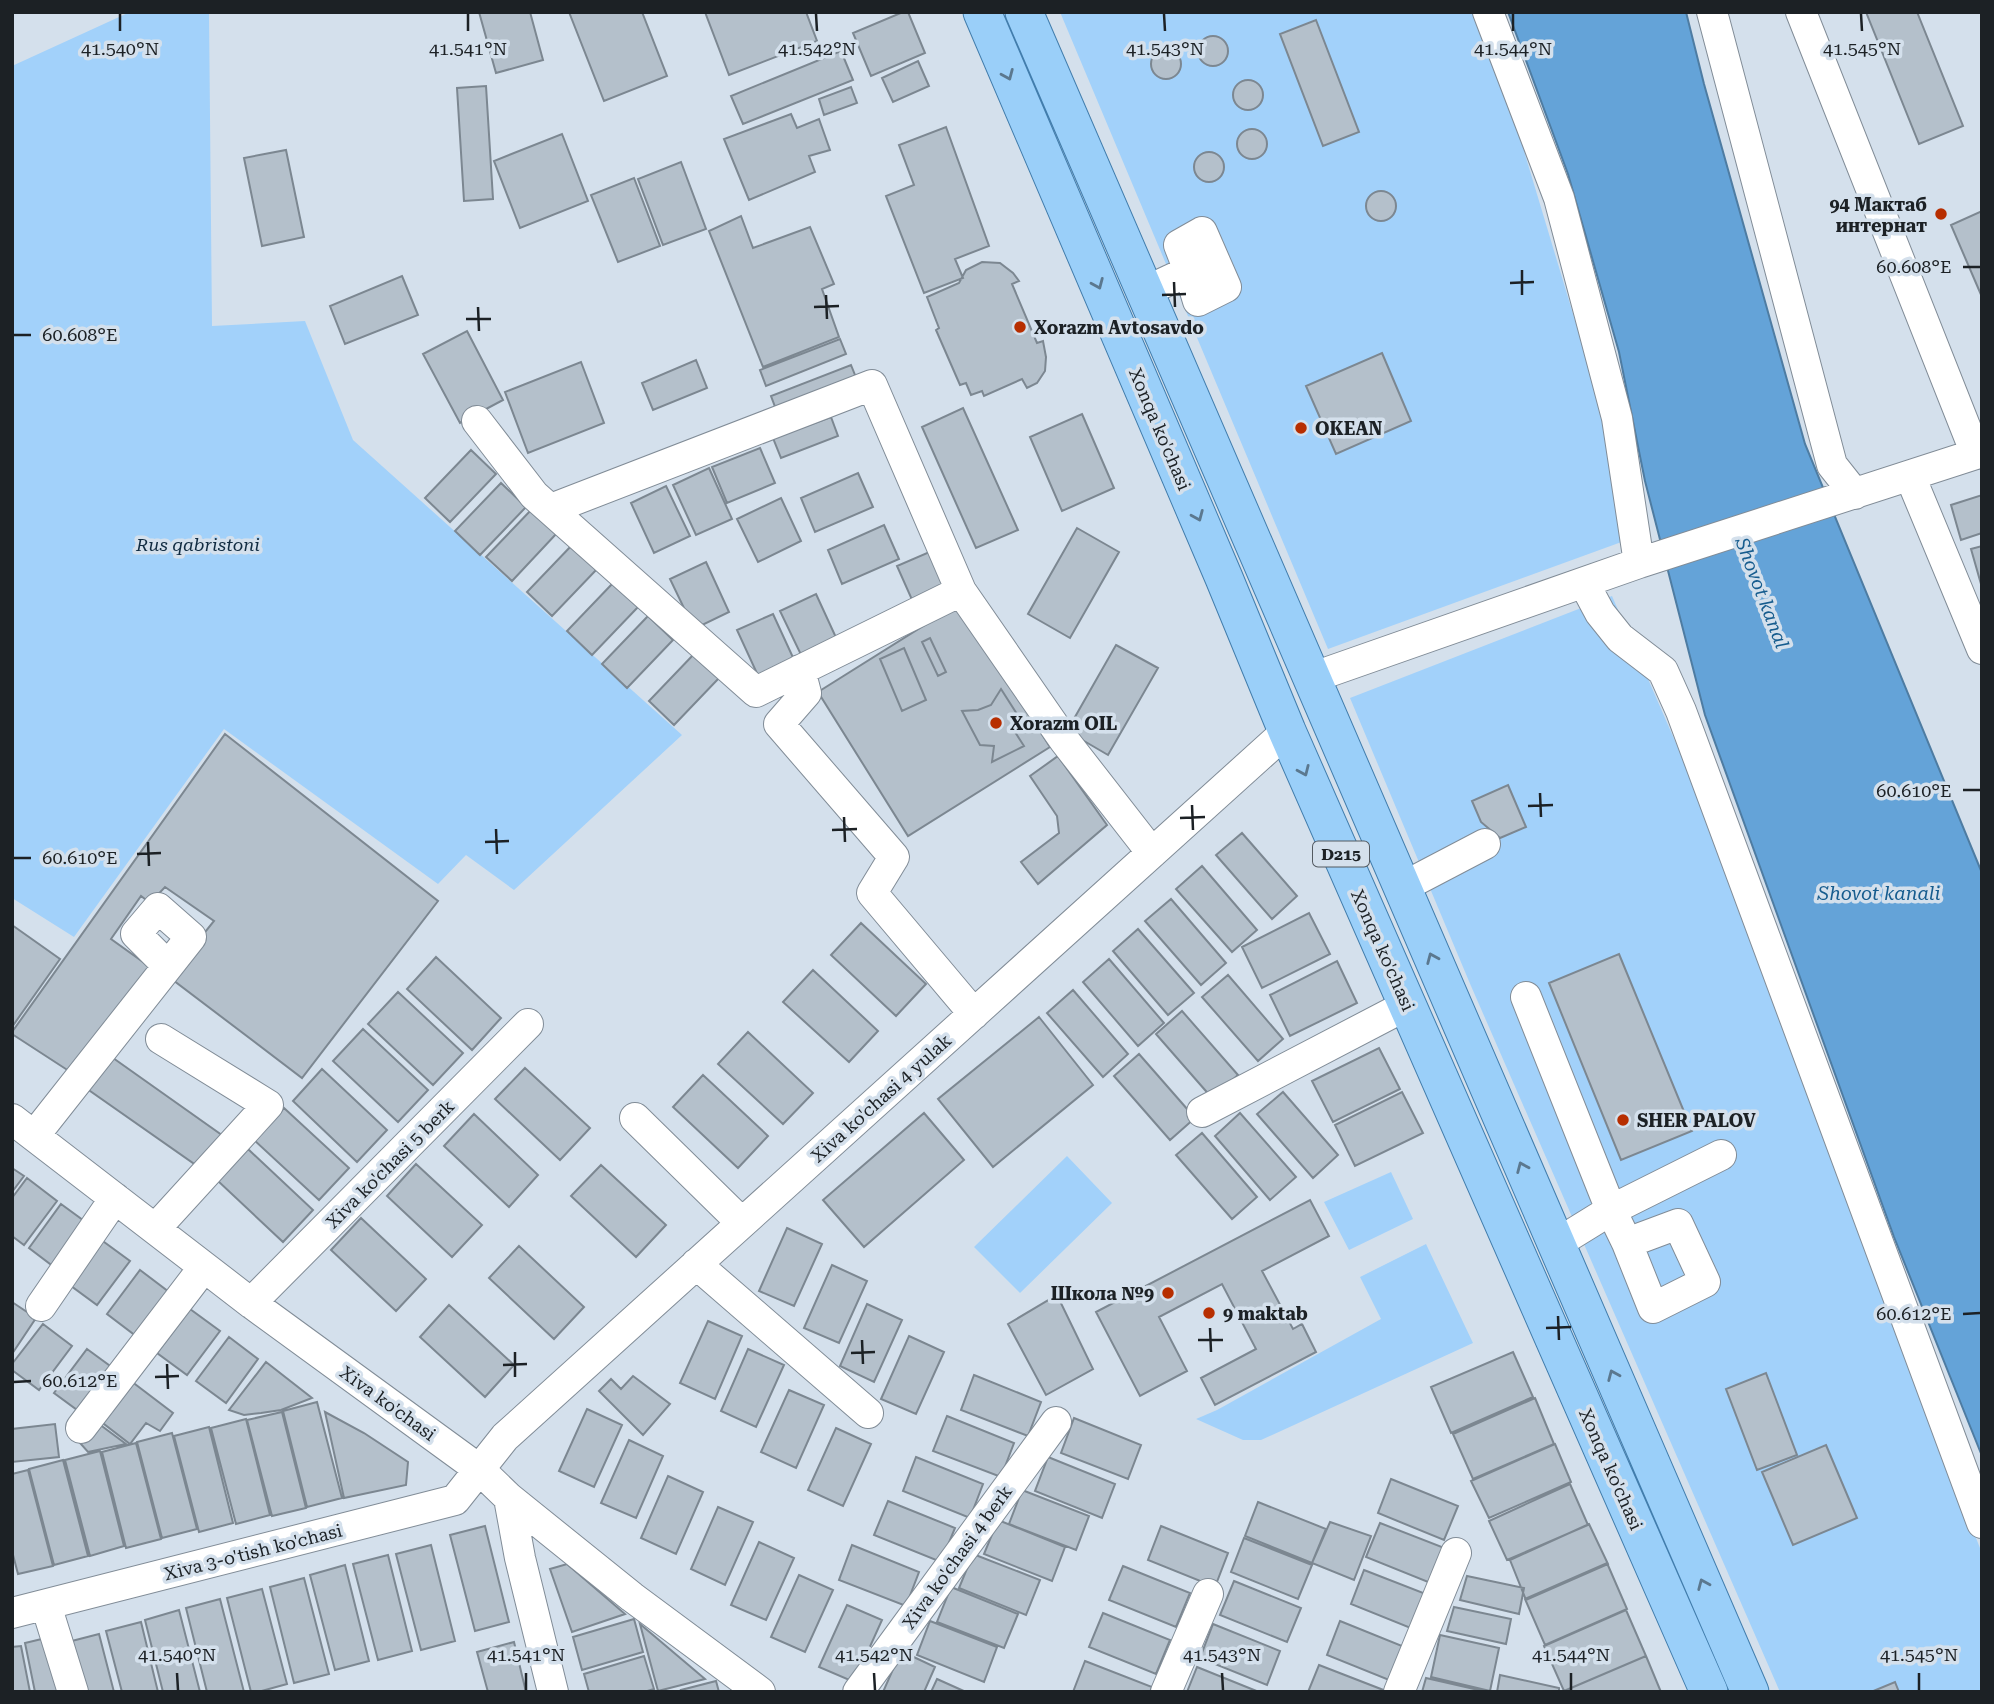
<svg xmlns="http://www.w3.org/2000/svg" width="1994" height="1704" viewBox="0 0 1994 1704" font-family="'Roboto Serif',serif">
  <rect width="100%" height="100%" fill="#d4e0ec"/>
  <path fill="#a2d1fa" d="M130,12H209L212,326L305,321L353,440L682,735L514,890L466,855L438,884L224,729L74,937L12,898V66Z
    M1060,12H1473L1518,131L1601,407L1627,540L1328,649Z
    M1612,596L1695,787L1905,1360L1982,1553V1692H1780L1471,986L1350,698Z
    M1067,1156L1112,1203L1020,1293L974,1247Z
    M1391,1172L1413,1219L1349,1250L1324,1202Z
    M1426,1244L1473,1343L1261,1440H1243L1196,1419L1217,1410L1381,1319L1360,1277Z"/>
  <path fill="#64a3d8" stroke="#4e7ca2" stroke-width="2" d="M1508,12H1686L1704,84L1805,444L1982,873V1456L1894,1237L1705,715L1645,481L1619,352L1568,174Z"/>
  <path fill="#b4c0cb" stroke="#7c8791" stroke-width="2" d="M479,12H530L543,60L496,73Z
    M569,12H642L667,76L604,101Z
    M705,12H806L817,41L729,75Z
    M903,12H908L925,53L871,76L853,33Z
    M1866,12H1917L1963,126L1919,144Z
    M1316,20L1359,132L1323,146L1280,34Z
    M1198 51a15 15 0 1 1 30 0a15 15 0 1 1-30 0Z
    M1151 64a15 15 0 1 1 30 0a15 15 0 1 1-30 0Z
    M841,51L853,80L743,124L731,96Z
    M918,61L929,86L893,102L882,78Z
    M1233 95a15 15 0 1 1 30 0a15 15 0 1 1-30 0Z
    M486,86L493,199L464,201L457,88Z
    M851,87L857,103L824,115L819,99Z
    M791,114L797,128L819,119L830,150L809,156L815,172L749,200L724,139Z
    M946,127L989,246L955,259L963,278L924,293L886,196L914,185L899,145Z
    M1237 144a15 15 0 1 1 30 0a15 15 0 1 1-30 0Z
    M562,134L588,201L520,228L494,161Z
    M286,150L304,237L262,246L244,158Z
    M1194 167a15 15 0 1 1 30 0a15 15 0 1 1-30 0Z
    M681,162L706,229L663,245L638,179Z
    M634,178L660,246L618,262L591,195Z
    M1366 206a15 15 0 1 1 30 0a15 15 0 1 1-30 0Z
    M1982,211V297L1951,225Z
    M741,216L753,248L810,227L834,284L822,289L839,337L763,367L709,231Z
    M982,262L1000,263L1013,273L1019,281L1012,284L1037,343L1043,341L1046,357L1045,371L1037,383L1027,388L1022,379L984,396L982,391L971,395L966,383L960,385L936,330L939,328L927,297L959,283L966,270Z
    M402,276L418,315L345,344L330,306Z
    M467,331L503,400L460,423L423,354Z
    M840,339L846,354L766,386L760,370Z
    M1382,353L1411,421L1336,454L1306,386Z
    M696,360L707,388L653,410L642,383Z
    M581,362L604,423L528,453L505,392Z
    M851,365L857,380L777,412L771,396Z
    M963,408L1018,530L976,548L922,427Z
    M1082,414L1114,488L1062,511L1030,437Z
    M831,417L838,436L781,458L773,438Z
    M760,448L775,483L727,503L712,467Z
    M471,450L496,474L450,522L425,498Z
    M709,468L732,519L696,535L673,485Z
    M858,473L873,507L815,532L801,498Z
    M501,483L526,507L480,555L455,531Z
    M666,486L690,536L654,553L631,503Z
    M1982,495V533L1961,540L1951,505Z
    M781,498L801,541L758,562L737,519Z
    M532,509L557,533L512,581L486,557Z
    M884,525L899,559L842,584L828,550Z
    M1077,528L1119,552L1070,638L1028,614Z
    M573,544L598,568L552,616L527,592Z
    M1982,546V583L1981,584L1971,549Z
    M934,550L950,586L913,602L897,566Z
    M706,562L729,612L694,629L670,579Z
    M613,583L638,607L592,655L567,631Z
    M816,594L839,644L804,661L780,611Z
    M960,603L1050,747L908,836L818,692Z
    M773,614L796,664L760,680L737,630Z
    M773,614L796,664L760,680L737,630Z
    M648,616L673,640L627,688L602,664Z
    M930,638L946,672L938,676L922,642Z
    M1116,645L1158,668L1108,755L1067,731Z
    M904,648L926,700L902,711L880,659Z
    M695,653L720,677L674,725L649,701Z
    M1001,689L1022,722L1015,732L1024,746L992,762L994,746L980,745L962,711L978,710L991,705Z
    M225,734L438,901L302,1078L169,977L214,921L165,887L150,903L141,896L111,939L150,967L72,1073L12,1034V1032Z
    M1058,756L1107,825L1038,884L1021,862L1059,833L1057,816L1030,776Z
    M1508,785L1526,827L1500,838L1481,822L1472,801Z
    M1242,833L1297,896L1272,919L1216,855Z
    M1202,866L1257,930L1232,952L1176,889Z
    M1171,899L1226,963L1201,985L1145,921Z
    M1309,913L1330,954L1262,988L1242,947Z
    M861,923L926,984L896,1016L831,955Z
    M12,925L60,959L12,1027Z
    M1138,929L1194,993L1168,1015L1113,951Z
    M1619,954L1692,1131L1621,1160L1549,983Z
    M436,957L501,1018L472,1050L407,989Z
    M1109,959L1164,1023L1138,1046L1083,982Z
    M1337,961L1357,1003L1290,1036L1270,995Z
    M813,970L878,1031L849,1062L783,1002Z
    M1228,975L1283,1039L1258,1061L1202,997Z
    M1073,990L1128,1054L1103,1077L1047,1013Z
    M398,992L463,1053L433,1085L368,1024Z
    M1182,1011L1238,1075L1212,1098L1156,1034Z
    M1039,1017L1093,1085L993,1167L938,1099Z
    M363,1029L428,1090L398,1122L333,1061Z
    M748,1032L813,1093L783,1124L718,1064Z
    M1379,1048L1400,1089L1333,1122L1312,1081Z
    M106,1053L226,1138L203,1170L83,1086Z
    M1139,1054L1195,1118L1170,1140L1114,1076Z
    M525,1068L590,1128L560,1160L495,1099Z
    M322,1069L387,1130L357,1162L293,1101Z
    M703,1075L768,1136L738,1168L673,1107Z
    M1283,1092L1338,1155L1313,1178L1257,1114Z
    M1402,1092L1423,1133L1355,1166L1335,1125Z
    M284,1108L349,1168L319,1200L254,1140Z
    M924,1113L964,1160L864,1247L823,1200Z
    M1240,1113L1296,1177L1270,1200L1215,1136Z
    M474,1114L538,1175L509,1207L444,1146Z
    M1202,1133L1257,1197L1232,1219L1176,1155Z
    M248,1149L313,1210L283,1242L218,1181Z
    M416,1164L482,1225L452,1257L387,1196Z
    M601,1165L666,1225L636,1257L571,1196Z
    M12,1168L24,1176L12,1192Z
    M27,1178L57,1201L24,1245L12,1236V1198Z
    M1310,1200L1329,1236L1262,1271L1293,1329L1302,1324L1316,1352L1215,1405L1201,1378L1256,1349L1222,1284L1159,1317L1187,1371L1140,1396L1096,1312Z
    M61,1204L91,1226L58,1270L29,1248Z
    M361,1218L426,1279L396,1311L331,1250Z
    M787,1228L822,1244L794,1306L759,1291Z
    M100,1239L130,1261L97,1305L67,1283Z
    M519,1246L584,1307L554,1339L489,1278Z
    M832,1265L867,1281L839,1343L804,1328Z
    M140,1270L169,1292L136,1336L107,1314Z
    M1057,1295L1093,1369L1046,1395L1008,1324Z
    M12,1302L36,1318L12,1354Z
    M867,1304L902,1320L874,1382L840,1366Z
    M449,1305L514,1365L485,1397L420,1337Z
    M190,1309L220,1331L187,1375L157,1353Z
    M708,1321L742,1336L715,1399L680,1383Z
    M43,1324L72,1346L39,1390L12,1370V1364Z
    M909,1336L944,1352L916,1414L881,1399Z
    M229,1337L258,1359L226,1403L196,1381Z
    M87,1349L117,1371L84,1415L54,1393Z
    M748,1349L784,1365L756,1427L721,1411Z
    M1513,1352L1533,1397L1451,1433L1431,1387Z
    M266,1362L312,1398L281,1410L261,1413L244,1415L229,1410Z
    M1766,1373L1797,1455L1757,1470L1726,1389Z
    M974,1375L1041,1402L1028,1436L961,1410Z
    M633,1376L670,1404L643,1435L599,1391L611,1379L621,1389Z
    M127,1378L173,1413L160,1431L146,1423L130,1444L95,1417Z
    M789,1390L824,1405L796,1468L761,1452Z
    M1535,1398L1554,1444L1473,1479L1453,1434Z
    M317,1402L342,1498L307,1507L283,1411Z
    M587,1409L622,1425L594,1487L559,1471Z
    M282,1412L306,1508L272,1516L247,1420Z
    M325,1412L364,1433L408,1462L406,1485L344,1498Z
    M947,1416L1014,1443L1001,1477L933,1451Z
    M1074,1418L1141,1445L1128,1479L1061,1453Z
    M246,1419L270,1515L236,1524L211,1428Z
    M95,1421L126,1444L88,1452L80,1443Z
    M55,1424L59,1457L12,1462V1429Z
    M209,1427L233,1523L199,1532L174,1436Z
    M836,1428L871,1444L843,1506L808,1490Z
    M172,1433L197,1529L162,1538L137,1442Z
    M629,1440L663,1456L636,1518L601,1503Z
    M136,1443L161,1539L126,1548L102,1452Z
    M1555,1444L1571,1482L1489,1518L1471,1481Z
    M1826,1445L1857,1518L1793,1545L1762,1472Z
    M100,1451L124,1546L90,1556L65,1460Z
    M916,1457L983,1484L970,1518L903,1491Z
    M1048,1457L1115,1484L1102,1518L1035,1491Z
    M63,1460L88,1556L54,1565L29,1469Z
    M28,1470L53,1566L18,1574L12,1551V1474Z
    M668,1476L703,1492L676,1554L641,1538Z
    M1391,1479L1458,1506L1444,1540L1378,1513Z
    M1570,1484L1588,1525L1507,1560L1489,1521Z
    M1022,1490L1089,1516L1076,1550L1009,1524Z
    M888,1501L955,1528L941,1562L874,1535Z
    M1258,1502L1326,1529L1312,1563L1245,1536Z
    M718,1507L753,1522L725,1585L691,1569Z
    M998,1520L1065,1547L1052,1581L984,1554Z
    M1330,1522L1371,1536L1354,1580L1312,1563Z
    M1380,1523L1447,1549L1433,1584L1366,1557Z
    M1589,1524L1608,1564L1526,1600L1510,1560Z
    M485,1526L509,1622L475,1631L450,1535Z
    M1161,1526L1228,1553L1215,1587L1148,1560Z
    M1244,1538L1312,1565L1298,1599L1231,1572Z
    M759,1542L794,1558L766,1620L731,1605Z
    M431,1545L455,1641L421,1650L396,1554Z
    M852,1545L919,1572L906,1606L839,1580Z
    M973,1554L1040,1580L1026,1615L959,1588Z
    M388,1555L412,1651L378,1660L353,1564Z
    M1607,1563L1627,1609L1545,1645L1525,1599Z
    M567,1564L625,1614L572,1632L550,1569Z
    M345,1565L369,1661L335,1670L310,1575Z
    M1123,1566L1190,1593L1176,1627L1109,1600Z
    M1364,1570L1431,1596L1418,1631L1351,1604Z
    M799,1575L833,1590L805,1652L771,1637Z
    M1467,1576L1524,1588L1519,1614L1460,1600Z
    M304,1578L329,1674L294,1683L270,1587Z
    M1234,1581L1301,1608L1287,1642L1220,1615Z
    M951,1587L1018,1614L1004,1648L937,1622Z
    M262,1589L287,1684L258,1692H251L227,1598Z
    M220,1599L244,1692H207L186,1608Z
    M847,1605L882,1620L854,1682L819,1667Z
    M1454,1607L1511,1619L1506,1644L1447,1631Z
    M179,1610L200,1692H163L145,1620Z
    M1626,1610L1646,1656L1564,1691L1544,1646Z
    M1103,1613L1170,1640L1156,1674L1089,1647Z
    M634,1619L643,1652L582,1670L573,1637Z
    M930,1621L997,1647L984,1682L917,1655Z
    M1340,1621L1407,1648L1394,1682L1327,1655Z
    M141,1622L158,1692H122L106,1631Z
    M640,1624L705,1679L658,1691Z
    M1213,1624L1280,1651L1267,1685L1200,1658Z
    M99,1634L114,1692H77L64,1643Z
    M1440,1635L1499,1648L1490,1691L1431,1677Z
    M50,1637L61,1692H35L25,1643Z
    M514,1642L526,1692H488L477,1652Z
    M21,1646L30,1692H12V1647Z
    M901,1651L935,1667L924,1692H883Z
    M644,1656L654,1689L644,1692H589L584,1674Z
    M1646,1656L1661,1692H1564V1691Z
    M1085,1661L1152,1687L1150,1692H1073Z
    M1319,1665L1386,1691L1385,1692H1308Z
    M1197,1667L1259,1692H1187Z
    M1500,1675L1559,1688V1692H1497Z
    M1426,1678L1483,1691V1692H1422Z
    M937,1679L966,1692H931Z
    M716,1681L719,1692H682L681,1690Z
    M1895,1682L1899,1692H1871Z"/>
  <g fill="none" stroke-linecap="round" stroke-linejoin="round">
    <g stroke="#818c97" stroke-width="32">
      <path id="minor" d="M1488,12L1559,198L1617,418L1639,563
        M1712,12L1832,465L1855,494
        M1801,12L1976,454
        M1144,292L1189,271L1198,301L1226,287L1202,232L1179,245L1189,271
        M477,421L534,495L756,692L961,591
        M1910,476L1982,649
        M551,509L872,385L961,591L1064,740L1152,853
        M1584,583L1600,613L1620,638L1663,671L1681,711L1982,1523
        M800,670L806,693L779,724L894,857L872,893L974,1014
        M1311,678L1639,563L1982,452
        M1401,888L1485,844
        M1526,997L1611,1210L1721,1155
        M1202,1112L1407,1005
        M635,1118L742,1223
        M12,1119L251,1303L480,1470L509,1498L632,1597L760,1692
        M34,1136L191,937L158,908L136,934L168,966
        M155,1229L268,1105L161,1039
        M1556,1244L1611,1210L1627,1243L1653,1308L1705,1282L1678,1224L1627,1243
        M696,1264L868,1413
        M251,1303L528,1024
        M41,1306L115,1198
        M81,1428L204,1267
        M509,1498L520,1558L553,1692
        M46,1605L73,1692
        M12,1613L455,1500L505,1437L1287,731
        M858,1692L1056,1422
        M1166,1692L1208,1594
        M1399,1692L1456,1553"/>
    </g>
    <g stroke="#427dac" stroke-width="39">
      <path id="major" d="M982,12L1224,578L1287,731L1709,1692
        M1024,12L1750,1692"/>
    </g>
    <use href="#minor" stroke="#fff" stroke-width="30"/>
    <use href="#major" stroke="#9acff9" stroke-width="37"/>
  </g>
  <defs><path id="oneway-chevron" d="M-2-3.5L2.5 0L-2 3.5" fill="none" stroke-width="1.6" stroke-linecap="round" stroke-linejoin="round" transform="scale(1.75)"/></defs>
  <g stroke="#5b788f">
    <use href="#oneway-chevron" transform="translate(1008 75) rotate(67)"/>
    <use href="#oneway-chevron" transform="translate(1098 284) rotate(67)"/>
    <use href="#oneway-chevron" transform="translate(1198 516) rotate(67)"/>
    <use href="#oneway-chevron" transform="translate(1304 771) rotate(66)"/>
    <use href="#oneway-chevron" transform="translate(1432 958) rotate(-113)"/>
    <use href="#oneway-chevron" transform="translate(1522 1167) rotate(-113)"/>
    <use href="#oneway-chevron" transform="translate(1613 1375) rotate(-113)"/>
    <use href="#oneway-chevron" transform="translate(1703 1584) rotate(-113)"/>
  </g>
  <path fill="none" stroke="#1c2125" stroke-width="2.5" d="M120,14V31M468,14V31M816,14L817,31M1164,14L1165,31M1513,14V31M1861,14L1862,31M1963,267H1980M1522,270V295M1174,282L1175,307M1510,283L1534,282M826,295L827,319M1162,295L1186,294M478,307L479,331M814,307L839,306M466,319H491M14,335H31M1963,790H1980M1540,793L1541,817M1192,805L1193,830M1528,806L1553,805M844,817L845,842M1180,818L1205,817M496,829L497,854M832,830L857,829M148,842L149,866M485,842L509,841M137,854L161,853M14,858H31M1963,1314L1980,1313M1558,1316L1559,1340M1210,1328L1211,1352M1546,1328L1571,1327M862,1340L863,1364M1198,1340H1223M515,1352V1377M851,1353L875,1352M167,1364L168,1389M503,1365L527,1364M155,1377L179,1376M14,1382L31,1381M177,1673L178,1690M526,1673V1690M874,1673L875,1690M1222,1673L1223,1690M1571,1673V1690M1919,1673V1690"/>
  <g fill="#b72e00" stroke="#d4e0ec" stroke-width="2.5">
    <circle cx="1941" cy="214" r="7"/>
    <circle cx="1020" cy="327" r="7"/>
    <circle cx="1301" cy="428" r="7"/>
    <circle cx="996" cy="723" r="7"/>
    <circle cx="1623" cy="1120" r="7"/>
    <circle cx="1168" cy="1293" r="7"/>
    <circle cx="1209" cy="1313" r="7"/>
  </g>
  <g text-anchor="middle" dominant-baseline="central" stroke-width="7" stroke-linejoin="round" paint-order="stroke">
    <rect fill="#d4e0ec" stroke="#535a61" stroke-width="2" x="1313" y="841.5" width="56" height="25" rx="5"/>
    <g font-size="16" font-weight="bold" fill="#1c2125">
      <text x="1341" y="854">D215</text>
    </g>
    <g font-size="18" font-weight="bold" fill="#1c2125" stroke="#d4e0ec" text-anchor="start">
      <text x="1927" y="204" text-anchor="end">94 Мактаб<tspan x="1927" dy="21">интернат</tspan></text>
      <text x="1034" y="327">Xorazm Avtosavdo</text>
      <text x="1315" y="428">OKEAN</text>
      <text x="1010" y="723">Xorazm OIL</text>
      <text x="1637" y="1120">SHER PALOV</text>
      <text x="1154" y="1293" text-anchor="end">Школа №9</text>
      <text x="1223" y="1313">9 maktab</text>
    </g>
    <g font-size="18" fill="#1c2125" stroke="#d4e0ec">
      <text transform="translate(1160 429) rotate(67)">Xonqa ko'chasi</text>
      <text transform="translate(1383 950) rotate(66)">Xonqa ko'chasi</text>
      <text transform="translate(881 1098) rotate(-42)">Xiva ko'chasi 4 yulak</text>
      <text transform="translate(390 1164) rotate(-45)">Xiva ko'chasi 5 berk</text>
      <text transform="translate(388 1403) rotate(36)">Xiva ko'chasi</text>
      <text transform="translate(1611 1469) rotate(66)">Xonqa ko'chasi</text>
      <text transform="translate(253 1552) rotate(-14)">Xiva 3-o'tish ko'chasi</text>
      <text transform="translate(957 1557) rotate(-54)">Xiva ko'chasi 4 berk</text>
    </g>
    <g font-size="18" font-style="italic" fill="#102b41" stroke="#d4e0ec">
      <text x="198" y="544">Rus qabristoni</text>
    </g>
    <g font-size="19" font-style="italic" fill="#165c8e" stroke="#d4e0ec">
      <text transform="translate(1762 593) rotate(69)">Shovot kanal</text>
      <text x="1879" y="893">Shovot kanali</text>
    </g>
  </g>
  <g font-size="18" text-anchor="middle" fill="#1c2125" stroke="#d4e0ec" stroke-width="7" stroke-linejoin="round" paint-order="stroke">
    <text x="120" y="55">41.540°N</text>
    <text x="468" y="55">41.541°N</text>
    <text x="817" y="55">41.542°N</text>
    <text x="1165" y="55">41.543°N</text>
    <text x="1513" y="55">41.544°N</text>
    <text x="1862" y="55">41.545°N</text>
    <text x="1914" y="273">60.608°E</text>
    <text x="80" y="341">60.608°E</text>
    <text x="1914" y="797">60.610°E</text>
    <text x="80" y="864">60.610°E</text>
    <text x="1914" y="1320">60.612°E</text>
    <text x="80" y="1387">60.612°E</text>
    <text x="177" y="1661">41.540°N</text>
    <text x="526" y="1661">41.541°N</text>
    <text x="874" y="1661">41.542°N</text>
    <text x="1222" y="1661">41.543°N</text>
    <text x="1571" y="1661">41.544°N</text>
    <text x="1919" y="1661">41.545°N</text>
  </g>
  <rect width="1994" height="1704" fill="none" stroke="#1c2125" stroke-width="28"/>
</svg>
